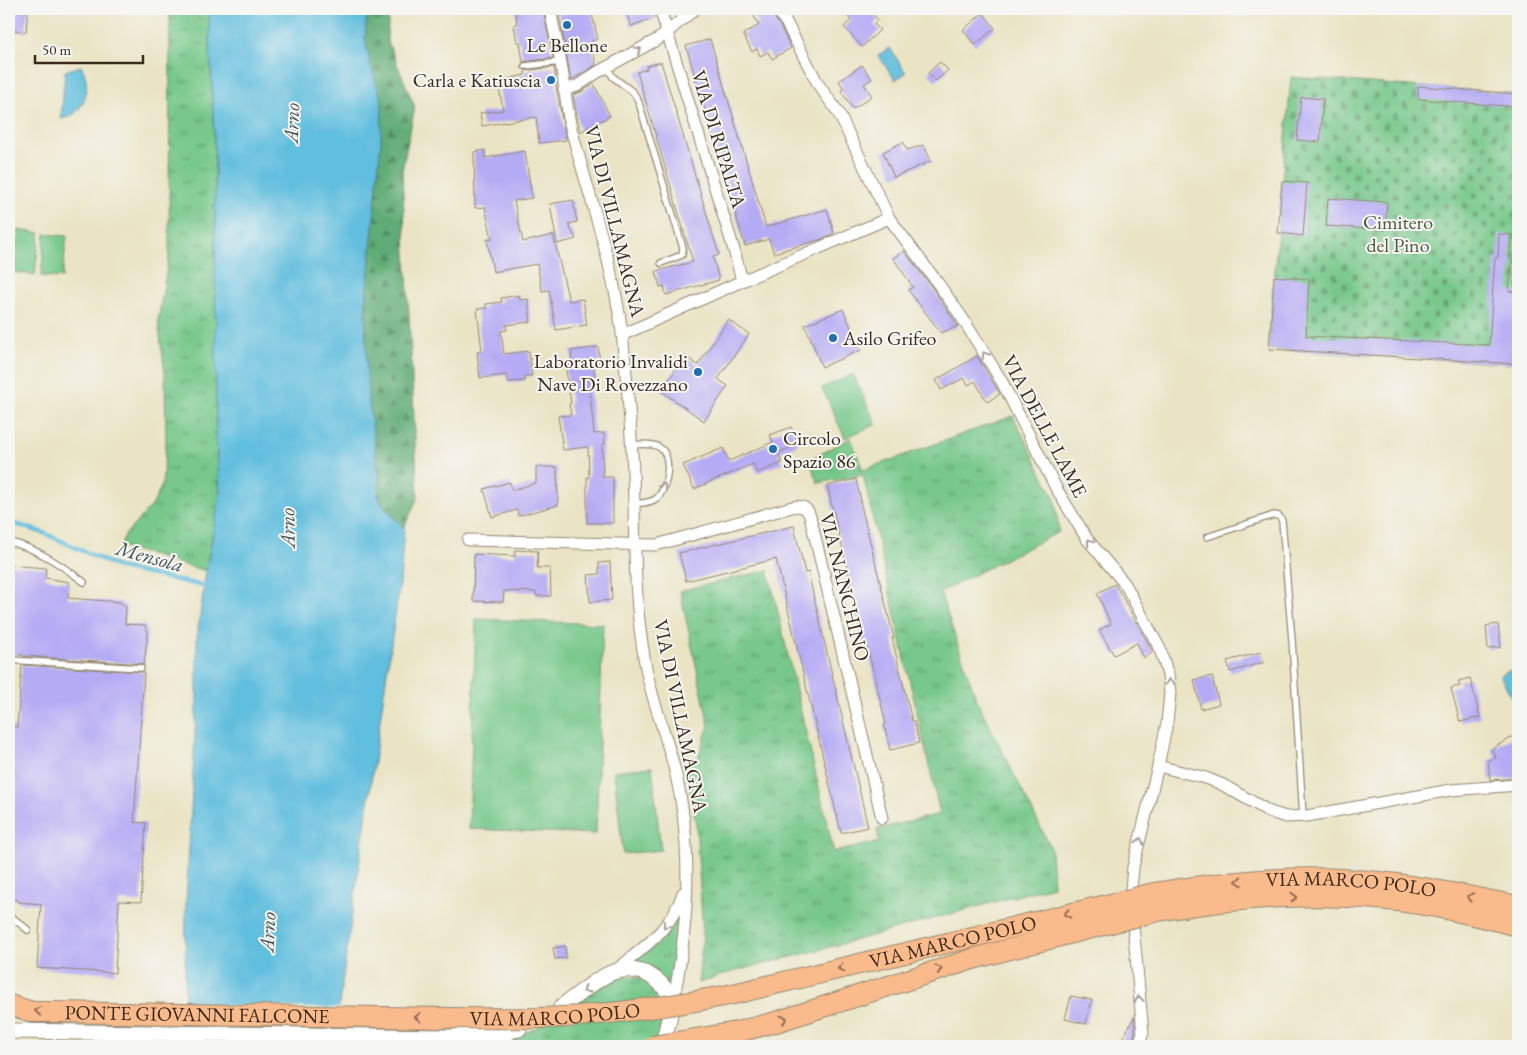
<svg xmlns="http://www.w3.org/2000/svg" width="1527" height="1055" viewBox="0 0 1527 1055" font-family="'EB Garamond',serif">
  <defs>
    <pattern id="grass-tufts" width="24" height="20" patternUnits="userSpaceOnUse" patternTransform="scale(1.25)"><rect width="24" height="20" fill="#77c88a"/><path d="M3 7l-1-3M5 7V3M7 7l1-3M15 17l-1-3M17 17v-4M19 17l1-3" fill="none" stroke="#63a370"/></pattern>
    <pattern id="forest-firs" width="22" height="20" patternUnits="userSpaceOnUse" patternTransform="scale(1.25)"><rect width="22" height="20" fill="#61ac76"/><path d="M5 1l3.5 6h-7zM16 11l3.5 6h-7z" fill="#518c60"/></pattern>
    <pattern id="cemetery-stones" width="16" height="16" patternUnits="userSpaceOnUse" patternTransform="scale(1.25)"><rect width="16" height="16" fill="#77c88a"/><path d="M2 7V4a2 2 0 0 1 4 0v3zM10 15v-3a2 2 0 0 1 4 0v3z" fill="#63a370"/></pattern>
  </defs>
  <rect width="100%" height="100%" fill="#f6f6f2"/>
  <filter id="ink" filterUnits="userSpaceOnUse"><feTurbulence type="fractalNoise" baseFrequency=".02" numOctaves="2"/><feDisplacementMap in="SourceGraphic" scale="10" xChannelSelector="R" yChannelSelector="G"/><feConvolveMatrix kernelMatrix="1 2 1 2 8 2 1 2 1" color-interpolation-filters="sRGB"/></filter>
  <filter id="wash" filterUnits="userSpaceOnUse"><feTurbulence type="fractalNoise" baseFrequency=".0096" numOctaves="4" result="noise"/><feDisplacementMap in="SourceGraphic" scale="20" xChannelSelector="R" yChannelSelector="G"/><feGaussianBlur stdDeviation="1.12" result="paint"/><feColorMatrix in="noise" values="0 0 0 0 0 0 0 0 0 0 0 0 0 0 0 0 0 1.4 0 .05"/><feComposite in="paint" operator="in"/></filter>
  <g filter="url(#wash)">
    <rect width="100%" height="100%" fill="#eae4c4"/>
    <path fill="url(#grass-tufts)" stroke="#597954" d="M170,9H210L209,20L215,163L216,440L220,494L206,571L120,546L125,535L153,504L162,485L166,444L165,373L158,321L169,256Z
      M1013,416L1055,499L1059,532L940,592L977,701L1051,848L1053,886L827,948L732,972L698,983L703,934L696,824L685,763L697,760L709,726L680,591L768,570L834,852L879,842L877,829L940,814L863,475L818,483L809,460L851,438L863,470Z
      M677,918L678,946L673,989L628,965L658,944L670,931Z
      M630,976L646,979L664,993L662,1022L654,1046H526L513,1040V1036L533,1030L588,995L606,982L619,977Z"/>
    <path fill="url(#forest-firs)" stroke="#4e6b4a" d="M367,9H389L387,40L415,107L402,171L418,497L404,528L386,508L378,497L379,475L368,396L365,313L381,140L382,103L370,63L365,38Z"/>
    <path fill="url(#cemetery-stones)" stroke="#597954" d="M1291,77L1518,94V364L1269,349L1270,326Z"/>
    <path fill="#77c88a" stroke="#597954" d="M18,230L40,233L35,275L14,272Z
      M45,234L67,236L62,278L41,276Z
      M853,374L876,424L845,438L822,388Z
      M476,619L603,624L596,834L469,829Z
      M652,767L661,850L623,854L614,771Z"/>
    <path fill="#60bede" stroke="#4e747e" d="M210,9H367L365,38L370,63L382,102L381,140L365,313L368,396L379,475L378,497L386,509L404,528L400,582L333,1046H184L186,904L197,696V637L206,571L220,494L216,440L215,163L209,20Z
      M890,48L906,73L895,80L878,55Z
      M81,66C93,85 85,116 61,119L65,71Z
      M1510,670L1518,684V695L1512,698L1500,675Z"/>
    <path fill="#eae4c4" d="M182,1006L341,1008L336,1046H182Z"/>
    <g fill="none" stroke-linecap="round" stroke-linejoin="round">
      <path stroke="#60bede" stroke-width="4.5" d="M9,522L44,533L120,568L209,587"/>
    </g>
    <g id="blocks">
      <path fill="#b5aaf4" d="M9,9H28L26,32L9,30Z
        M515,9H543L553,58L523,62L520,42H517L514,25L517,24Z
        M558,9H582L583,12L591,11L598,39L591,41L596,65L571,80Z
        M625,9H653L655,18L631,26Z
        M760,9H770L771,13L780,26L791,48L772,59L768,52L760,56L757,49L752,52L743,34L759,25L752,13Z
        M841,9H868L878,20L874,24L880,30L862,47L844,27L851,20Z
        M983,13L995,28L975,45L963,30Z
        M710,39L766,227L827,209L834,233L822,239L774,253L769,239L745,246L686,46Z
        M661,62L719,255L713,257L719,280L666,295L664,286L660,287L656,271L693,262L637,72L647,69L646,66Z
        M940,62L948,70L936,81L928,73Z
        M862,65L872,79L864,84L872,96L853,109L841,91L844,89L839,81Z
        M554,67L557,92L566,140L539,143L536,117L482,126L480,113L503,110L498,81L525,75V71Z
        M594,84L610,116L580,132L573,95L581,92Z
        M1418,86L1518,94V107L1418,99Z
        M1301,97L1323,99L1320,142L1297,140Z
        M903,142L907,150L924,145L931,161L894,177L883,152Z
        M485,150V158L525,151L532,198L514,201L523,242L553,235L569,301L583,299L587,325L556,330L549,290L542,291L537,264L493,272L487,240L492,239L485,207L475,208L474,152Z
        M1282,181L1307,183L1303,236L1278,233Z
        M1328,198L1387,202L1385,230L1326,226Z
        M573,200L577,222L568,224L576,239L557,244L550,204Z
        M1499,234L1511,235L1510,259H1512L1509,291L1518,292V364L1269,349L1274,276L1309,279L1306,336L1489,345L1495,258H1498Z
        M904,251L931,286L958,326L941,333L908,290L913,287L893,258Z
        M519,295L520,300L528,299L531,322L506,325L507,330L501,331L504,354L529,351L532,376H524L525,381L508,382L507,375L480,378L477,352L482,351L477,309L486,308V304L502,302L501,298Z
        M843,309L861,350L822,367L805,325Z
        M728,320L749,334L718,379L728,386L704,421L661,391L685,356L698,365Z
        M598,347L600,362L593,363L596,380L589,381L594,434L604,433L605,444L602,445L603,477H613V523H587V477H589L588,447L563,450L558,416L571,415L569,404L571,403L565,363L572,362L571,351Z
        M977,356L1000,394L987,402L975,381L968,385L964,378L941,390L936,380Z
        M791,427L798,444L778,453L782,463L757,473L753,464L694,489L683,465L723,448L729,461L773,442L770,435Z
        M536,467H557L558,505L518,516L517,510L492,517L484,489L510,482L512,490L536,483Z
        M856,479L861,501H860L894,638H892L912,721H914L919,743L890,750L884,725L886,724L869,654L867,647L865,648L856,610L849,584L851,583L827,486Z
        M794,526L805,573L808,572L868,827L841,833L776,559L686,581L679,553Z
        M515,550L538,551L537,568H550L551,596H536V592L504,591L503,602L473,601L474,554L515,556Z
        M610,562L612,600L590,602L588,575L599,574V563Z
        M9,565L46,568L45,578L69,582L68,598L120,602L126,607L125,624L145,625L148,632L144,664L23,656V655L9,654Z
        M1115,584L1153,652L1144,658L1137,643L1114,655L1099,630L1111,624L1097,593Z
        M1498,624L1501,647L1488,649L1486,626Z
        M1261,652L1264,662L1230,672L1227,661Z
        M22,665L143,672L144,674L134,822L146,823L141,902L119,901L115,973L37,968L41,904L18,902V900L9,899V853L11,826H9V726L17,727Z
        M1212,676L1219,704L1201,709L1194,680Z
        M1470,678L1480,717L1460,722L1451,688L1460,686L1458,681Z
        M1518,734V778L1490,780L1488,760L1496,758L1491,749Z
        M565,946L566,958L555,959L553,948Z
        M1071,996L1092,1000L1086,1024L1065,1019Z
        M1134,1017L1135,1032L1131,1046H1119Z"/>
    </g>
  </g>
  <g filter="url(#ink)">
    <use href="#blocks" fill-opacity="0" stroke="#928771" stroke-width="1"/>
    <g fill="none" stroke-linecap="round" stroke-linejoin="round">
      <g stroke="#928771" stroke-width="8">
        <path id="service" d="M525,66L561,62
          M607,67L613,77L633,92L638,100L683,248L682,255L661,263
          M631,445C640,444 651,443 659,447C673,456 668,488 657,498C651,503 642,503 634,504
          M1207,537L1274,515L1279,516L1282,521L1292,640L1303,816
          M9,542C37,548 61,565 84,582
          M9,660L141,668
          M9,915L28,930"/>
      </g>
      <g stroke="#928771" stroke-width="13">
        <path id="minor" d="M550,9C553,27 558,45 561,63C565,85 566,107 571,128C589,196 613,263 622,333C628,390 633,448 634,504C635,553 635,602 643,650C648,690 664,728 674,767C693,842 689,922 674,997
          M660,9L734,250L742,281
          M777,9L786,22L818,84L838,112L889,218L937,282L961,316L1001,380L1056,488L1087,539L1125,584L1160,649L1168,675L1170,693L1167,723L1158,766L1133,867L1131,889
          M564,90L577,86L598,72L660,38L695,9
          M622,335L742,281L889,218
          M468,540L656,545L792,507C801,505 807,507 810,516L882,818
          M1158,766L1206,778L1223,785L1270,812L1286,817L1307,816L1451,790L1518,785
          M1133,925L1143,1033L1138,1046
          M615,971C644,947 671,930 683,893"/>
      </g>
      <g stroke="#928771" stroke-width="17">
        <path id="tertiary" d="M561,1007C574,998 601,975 614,972C625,968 639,970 649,975C659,981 666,987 670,998
          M9,1031L450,1037L495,1034L519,1029
          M665,1035L670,1015
          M481,1041L512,1046"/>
      </g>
      <g stroke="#928771" stroke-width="22">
        <g id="trunk">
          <path id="s1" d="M1154,893C1232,880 1308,873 1388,883C1432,888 1475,898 1518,906"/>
          <path d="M1158,911C1244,896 1332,890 1418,904C1452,909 1485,918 1518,926"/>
          <path id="s2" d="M729,995L1115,903"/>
          <path id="s3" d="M9,1005L33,1012H51L450,1018"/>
          <path d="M737,1032L776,1022L976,958L1118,921"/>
        </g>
      </g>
      <use href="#service" stroke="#fff" stroke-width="5.5"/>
      <use href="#minor" stroke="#fff" stroke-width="11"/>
      <use href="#tertiary" stroke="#fff" stroke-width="15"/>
      <use href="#trunk" stroke="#fabb8c" stroke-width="20"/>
      <g stroke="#928771" stroke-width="22" stroke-linecap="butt">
        <g id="trunk-bridge">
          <path d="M1115,903L1154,893"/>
          <path d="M1118,921L1158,911"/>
          <path id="s4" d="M450,1018C496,1018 542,1020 588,1015C635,1011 682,1004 729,995"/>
          <path d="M653,1046L737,1032"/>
        </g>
      </g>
      <use href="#trunk-bridge" stroke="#fabb8c" stroke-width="20"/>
    </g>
    <defs><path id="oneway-chevron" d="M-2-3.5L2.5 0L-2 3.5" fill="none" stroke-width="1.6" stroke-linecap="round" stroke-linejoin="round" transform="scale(1.25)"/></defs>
    <g stroke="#a79f9a">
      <use href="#oneway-chevron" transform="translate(638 50) rotate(-29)"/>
      <use href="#oneway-chevron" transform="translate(985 355) rotate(-122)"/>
      <use href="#oneway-chevron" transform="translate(663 486) rotate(-69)"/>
      <use href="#oneway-chevron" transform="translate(1090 542) rotate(-127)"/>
      <use href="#oneway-chevron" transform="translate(1169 682) rotate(-97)"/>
      <use href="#oneway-chevron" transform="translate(1140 841) rotate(-76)"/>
      <use href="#oneway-chevron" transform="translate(666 925) rotate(128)"/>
      <use href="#oneway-chevron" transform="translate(586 990) rotate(145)"/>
      <use href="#oneway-chevron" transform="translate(1139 999) rotate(-96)"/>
    </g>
    <g stroke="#916b50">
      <use href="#oneway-chevron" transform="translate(1239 881) rotate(176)"/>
      <use href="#oneway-chevron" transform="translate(1294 897) rotate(-2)"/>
      <use href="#oneway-chevron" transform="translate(1470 897) rotate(-169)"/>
      <use href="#oneway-chevron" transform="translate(1067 914) rotate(167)"/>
      <use href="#oneway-chevron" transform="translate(841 968) rotate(166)"/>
      <use href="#oneway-chevron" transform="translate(939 969) rotate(-17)"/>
      <use href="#oneway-chevron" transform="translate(38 1011) rotate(-175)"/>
      <use href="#oneway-chevron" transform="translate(418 1017) rotate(-179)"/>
      <use href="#oneway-chevron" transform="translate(784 1019) rotate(-18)"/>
    </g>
  </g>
  <g fill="#1f6fb2" stroke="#f6f6f2" stroke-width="2">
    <circle cx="567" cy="25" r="5"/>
    <circle cx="551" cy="80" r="5"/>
    <circle cx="833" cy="338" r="5"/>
    <circle cx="698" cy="372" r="5"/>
    <circle cx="773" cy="449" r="5"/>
  </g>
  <g text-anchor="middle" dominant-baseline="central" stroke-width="4" stroke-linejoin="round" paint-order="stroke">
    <g font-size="20" fill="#3b2a1e" stroke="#f6f6f2" text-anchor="end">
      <text x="567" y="45" text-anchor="middle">Le Bellone</text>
      <text x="541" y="80">Carla e Katiuscia</text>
      <text x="843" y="338" text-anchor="start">Asilo Grifeo</text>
      <text x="688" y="361">Laboratorio Invalidi<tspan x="688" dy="23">Nave Di Rovezzano</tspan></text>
      <text x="783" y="438" text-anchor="start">Circolo<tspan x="783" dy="23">Spazio 86</tspan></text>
    </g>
    <g font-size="20" fill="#3b2a1e" stroke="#f6f6f2">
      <text transform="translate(719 139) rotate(73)">VIA DI RIPALTA</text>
      <text transform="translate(615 221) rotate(76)">VIA DI VILLAMAGNA</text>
      <text transform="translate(1045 426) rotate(62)">VIA DELLE LAME</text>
      <text transform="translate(845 587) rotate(76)">VIA NANCHINO</text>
      <text transform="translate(681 716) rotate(78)">VIA DI VILLAMAGNA</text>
      <text stroke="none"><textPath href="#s1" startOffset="198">VIA MARCO POLO</textPath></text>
      <text stroke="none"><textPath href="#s2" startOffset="230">VIA MARCO POLO</textPath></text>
      <text stroke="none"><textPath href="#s4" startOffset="105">VIA MARCO POLO</textPath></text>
      <text stroke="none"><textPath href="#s3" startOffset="189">PONTE GIOVANNI FALCONE</textPath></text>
    </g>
    <g font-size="20" fill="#4d593e" stroke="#f6f6f2">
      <text x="1398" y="222">Cimitero<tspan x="1398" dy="23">del Pino</tspan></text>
    </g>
    <g font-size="21" font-style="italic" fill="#465658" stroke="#f6f6f2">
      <text transform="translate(291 123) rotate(-88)">Arno</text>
      <text transform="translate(287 528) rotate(-91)">Arno</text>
      <text transform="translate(150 556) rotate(15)">Mensola</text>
      <text transform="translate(267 932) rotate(-87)">Arno</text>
    </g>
  </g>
  <rect width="1527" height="1055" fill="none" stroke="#f6f6f2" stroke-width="30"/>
  <path d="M35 55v8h108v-8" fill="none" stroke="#3b2a1e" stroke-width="2.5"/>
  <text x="42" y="55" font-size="15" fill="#3b2a1e" stroke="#f6f6f2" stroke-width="4" paint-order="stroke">50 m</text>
</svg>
